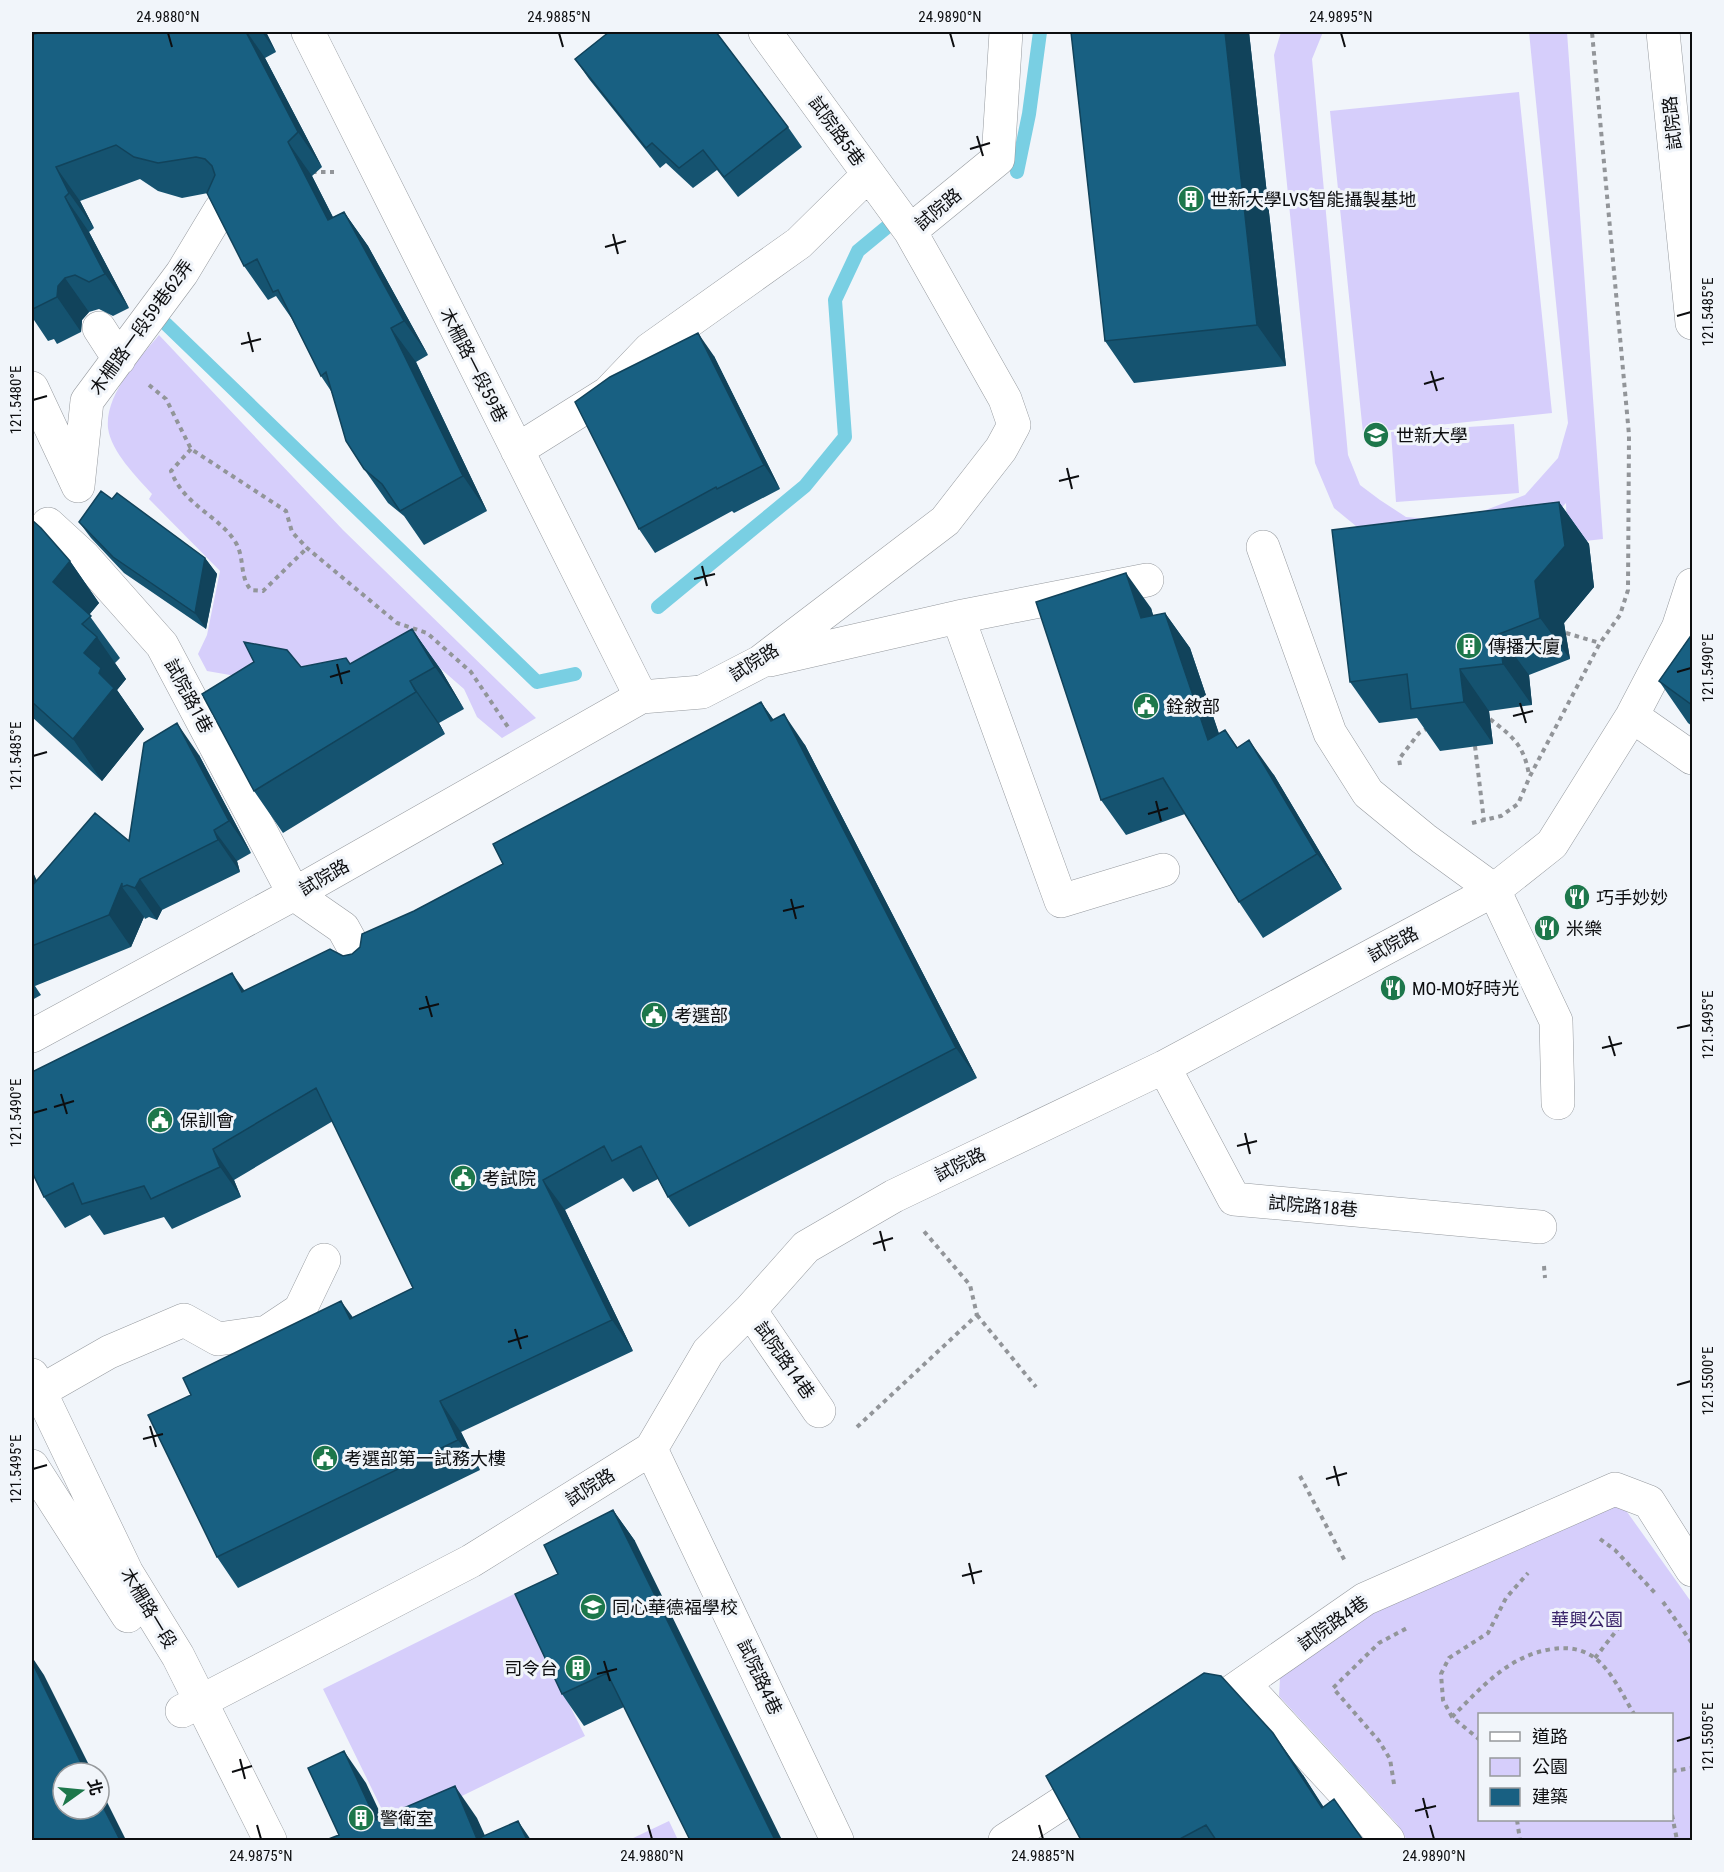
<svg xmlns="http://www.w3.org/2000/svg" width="1724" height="1872" viewBox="0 0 1724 1872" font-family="'Roboto Condensed','Noto Sans TC',sans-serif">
  <rect width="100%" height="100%" fill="#f1f5fa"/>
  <path fill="#d6cefb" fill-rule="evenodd" d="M1281,32H1323L1312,59L1348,455L1360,485L1380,500L1406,517L1441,520L1470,516L1525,495L1558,458L1568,423L1529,32H1567L1603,539L1567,543L1566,503L1541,529L1362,531L1334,508L1315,463L1274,55Z
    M1519,92L1552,413L1363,433L1330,111Z
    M159,335L343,530L536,718L502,738L477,717L464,689L425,655L318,690L207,671L198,654L207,635L220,571L149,499L152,494C137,477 111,452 108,428C105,394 139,359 159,335Z
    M1514,424L1519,493L1396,502L1391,432Z
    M1608,1505L1625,1509L1692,1603V1840H1407L1397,1824L1279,1696L1280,1678L1374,1611ZM1480,1714H1672V1820H1480Z
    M514,1594L585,1736L392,1830L323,1689Z
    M669,1821L678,1840H629Z"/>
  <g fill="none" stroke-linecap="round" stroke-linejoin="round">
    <path stroke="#79cfe3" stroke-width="14" d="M1017,172L1029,114L1040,32
      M166,324L537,682L575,674
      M658,607L805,486L845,437L835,300L858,251L887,227"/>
    <g stroke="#969a9f" stroke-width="34">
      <path id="minor" d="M308,32L641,697
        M1663,32L1692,323
        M910,231L998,159L1006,32
        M99,328L119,359
        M32,388L78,486
        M517,450L608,393L650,349L799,243L868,175
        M78,486L87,401L182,273L220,210
        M48,524L84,557L162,645L294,894L343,928L365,968
        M1263,547L1330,733L1368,793L1424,839L1494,890L1556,1021L1558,1103
        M958,617L1061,901L1163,870
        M770,660L958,617L1147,580
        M1632,716L1692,758
        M32,1036L294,894L641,697L702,692L760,662L945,521L1001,449L1014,425L1005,399L910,231L765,32
        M1164,1067L1234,1199L1540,1227
        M750,1310L819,1411
        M32,1396L109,1352L184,1320L218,1339L267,1332L300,1310L324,1260
        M651,1449L837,1840
        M1245,1685L1388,1840
        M182,1711L471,1561L651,1449L708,1352L750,1310L806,1247L894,1196L1164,1067L1494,890L1552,844L1632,716L1678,628L1692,585
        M1198,1715L1365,1599L1615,1489L1649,1502L1692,1570
        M1005,1840L1099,1779"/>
    </g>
    <g stroke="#969a9f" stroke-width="34">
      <path id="major" d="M32,1375L127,1573L178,1656L270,1840
        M32,1466L128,1616"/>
    </g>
    <path stroke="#929599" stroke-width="4" stroke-dasharray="4.5 4.5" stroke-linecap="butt" d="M312,172H334
      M149,385L166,399L191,449L286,511L292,532L307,548L397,623L427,633L471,672L508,727
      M191,449L171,471C184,506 220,516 236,543C245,559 239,576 251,590L263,591L307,548
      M1566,633L1600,643
      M1490,719C1513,737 1524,745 1529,775
      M1475,746L1484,821
      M1400,765L1399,759L1419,733L1428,728
      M1472,823L1501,816L1518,804L1530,776L1600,643L1620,615L1628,590L1629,435L1592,32
      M1544,1266L1545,1278
      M977,1315L1036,1387
      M857,1427L977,1315L970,1285L922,1229
      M1300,1476L1346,1563
      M1600,1539L1615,1550L1656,1594
      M1663,1602L1692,1643
      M1595,1658L1620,1626
      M1452,1717L1443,1700L1441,1674L1449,1658L1488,1633L1506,1598L1528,1573
      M1480,1740L1452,1717C1482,1687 1508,1656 1552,1649C1567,1647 1581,1648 1595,1658C1612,1671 1623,1696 1634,1714
      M1672,1771L1692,1768
      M1394,1784L1390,1759L1379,1741L1333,1688L1379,1643L1409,1627
      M1672,1815L1677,1840
      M1517,1820L1520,1840"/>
    <use href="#minor" stroke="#fff" stroke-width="33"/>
    <use href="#major" stroke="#fff" stroke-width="33"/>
  </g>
  <path fill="#155370" d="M41,32H266L276,52L265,58L322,167L312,176L333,217L344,212L368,246L428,355L416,362L487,511L424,545L404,516L388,503L364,469L331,391L321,376L292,319L276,296L268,300L244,266L208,193L182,198L158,191L140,179L80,201L94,228L89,232L129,308L113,316L99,309L89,312L82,320L81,332L57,344L54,339L48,341L32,317V35Z
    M609,32H717H716L788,127L802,147L738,197L717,170L693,188L666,163L660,168L589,79L575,59Z
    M1071,32H1249L1286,366L1134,383L1105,341Z
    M714,356L780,489L734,513L732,511L655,553L639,529Z
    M112,499L205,558L217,574L206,629L124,573L91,538L79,522Z
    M1559,502L1589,544L1594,587L1564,623L1570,659L1529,675L1532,705L1489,711L1493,744L1440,751L1417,718L1379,723L1350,682Z
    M32,520L70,561L99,603L89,615L120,658L115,663L126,679L117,690L144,729L102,781L32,717Z
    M1151,608L1153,616L1165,613L1190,648L1219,734L1225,730L1238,748L1274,775L1342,889L1263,938L1239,902L1185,814L1126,835L1101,800Z
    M412,629L441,670L464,709L439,723L445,734L283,833L254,791L350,664Z
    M1692,634V726L1688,723L1659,681Z
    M761,702L773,719L805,745L977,1078L689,1227L668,1197L658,1179L633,1192L623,1178L565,1210L633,1351L461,1432L480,1470L238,1588L217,1557L353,1317L413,1288L333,1121L234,1180L241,1197L172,1229L164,1217L104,1235L90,1215L65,1228L44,1197L245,991L343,956L352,954L414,911L503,864Z
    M199,755L251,853L237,861L240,872L162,910L157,920L149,917L145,919L144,917L131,947L35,986L41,995L32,1000V870L36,880L129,841Z
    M613,1510L635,1541L624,1707L584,1726L562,1694L558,1574Z
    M1303,1775L1323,1807L1363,1840H1081Z"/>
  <path fill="#11435b" d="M246,32H247L265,58L322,167L298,132Z
    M262,32H266L276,52Z
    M1225,32H1249L1286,366L1257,325Z
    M288,142L312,176L352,255L328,220Z
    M56,167L80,201L94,228L69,193Z
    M65,197L89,232L129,308L105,274Z
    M344,212L368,246L428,355L404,321Z
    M65,278L89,312L82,320L81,332L57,297L58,286Z
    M391,328L416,362L487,511L463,476Z
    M698,333L714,356L780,489L764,465Z
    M1559,502L1589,544L1594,587L1564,623L1570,659L1540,618L1535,581Z
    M205,558L217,574L206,629L195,613Z
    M70,561L99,603L82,623L53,582Z
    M1126,573L1151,608L1165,653L1141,618Z
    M1165,613L1190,648L1233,775L1208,740Z
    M412,629L441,670L464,709L435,667Z
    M1499,634L1529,675L1532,705L1503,664Z
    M97,637L126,679L117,690L144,729L102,781L73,739L84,653Z
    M1460,669L1489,711L1493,744L1464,702Z
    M410,681L439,723L445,734L416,692Z
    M761,702L782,732L771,721Z
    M784,714L805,745L977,1078L956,1048Z
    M177,723L199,755L251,853L229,821Z
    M1249,740L1274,775L1342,889L1317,854Z
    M214,830L237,861L240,872L218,840Z
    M32,870L54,918L32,886Z
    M140,879L162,910L157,920L135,888Z
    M122,883V887L144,917L131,947L109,915Z
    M232,973L254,1004L242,992Z
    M213,1149L234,1180L241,1197L220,1167Z
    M543,1180L565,1210L633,1351L612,1320Z
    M341,1301L363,1331L350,1319Z
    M440,1401L461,1432L480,1470L458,1440Z
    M613,1510L635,1541L782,1840H775Z
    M32,1657L44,1675L93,1773H86L32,1662Z
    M1273,1733L1303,1775L1345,1840L1322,1808Z
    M344,1751L366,1783L393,1840L376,1820Z
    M99,1786L126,1840H120L99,1799Z
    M455,1786L477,1818L487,1840L477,1839Z
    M518,1821L531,1840H527Z"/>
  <path fill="#186082" stroke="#11435b" stroke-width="1.5" d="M41,32H246L298,132L288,142L328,220L344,212L404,321L391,328L463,476L400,511L382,484L364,469L346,441L326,372L321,376L278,290L273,292L257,259L244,266L207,193L215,175L212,166L205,159L196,157L158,163L134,157L116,145L56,167L69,193L65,197L105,274L89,282L75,275L65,278L58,286L57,297L33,309L32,305V35Z
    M609,32H716L788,127L724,177L703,150L679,168L652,143L646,148L575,59Z
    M1071,32H1225L1257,325L1105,341Z
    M698,333L764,465L717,489L716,487L639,529L575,402L610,377Z
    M101,491L112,499L117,493L205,558L195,613L113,557L79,522Z
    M1559,502L1565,546L1535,581L1540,618L1499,634L1503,664L1460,669L1464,702L1411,709L1407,674L1350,682L1332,530Z
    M32,520L41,528L70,561L53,582L91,616L82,624L97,637L84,653L101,668L99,673L114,688L73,739L32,702Z
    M1126,573L1141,618L1165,613L1208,740L1225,730L1237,748L1249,740L1317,854L1239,902L1163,778L1101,800L1036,602Z
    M412,629L435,667L410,681L416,692L254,791L202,694L254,662L244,642L287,650L301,667L346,658L350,664Z
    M1692,634V705L1659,681Z
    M761,702L771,721L784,714L956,1048L668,1197L641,1146L612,1161L604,1146L543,1180L612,1320L440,1401L458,1440L217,1557L148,1415L191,1395L183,1378L341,1301L350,1319L413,1288L316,1088L213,1149L220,1167L151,1199L144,1186L82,1204L73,1183L44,1197L32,1172V1072L232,973L242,992L330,949L343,956L352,954L360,947L362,934L414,911L503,864L493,844Z
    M177,723L229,821L214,830L218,840L140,879L135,888L127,885L122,887V883L109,915L32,946V886L95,813L129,841L144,743Z
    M613,1510L775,1840H690L607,1673L562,1694L515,1594L558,1574L544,1545Z
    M32,1662L86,1773H63V1809H99V1799L120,1840H32Z
    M1204,1673L1221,1676L1273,1733L1322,1808L1334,1799L1363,1840H1216L1206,1825L1178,1840H1081L1046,1776Z
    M344,1751L376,1820L455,1786L477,1839L518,1821L527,1840H326L339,1835L308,1768Z"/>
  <path fill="none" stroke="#0d0e10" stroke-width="2" d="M168,33L172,47M559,33L563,47M950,33L954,47M1341,33L1345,47M977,136L983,156M970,149L990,143M613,234L618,254M605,247L626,241M1677,316L1691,312M248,332L253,352M241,344L261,339M1431,371L1437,391M1424,384L1444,378M33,400L47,396M1067,468L1072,489M1059,481L1079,476M702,566L707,586M694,579L715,574M337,664L342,684M1677,672L1691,668M330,677L350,671M1520,703L1526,723M1513,716L1533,711M33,756L47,752M1156,801L1161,821M1148,814L1168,808M791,899L796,919M783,911L804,906M426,996L432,1017M419,1009L439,1004M1677,1028L1691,1025M1609,1036L1615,1056M1602,1048L1622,1043M61,1094L67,1114M54,1107L74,1101M33,1113L47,1109M1245,1133L1250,1154M1237,1146L1257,1141M880,1231L885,1251M873,1244L893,1238M515,1329L521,1349M508,1342L528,1336M1677,1385L1691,1381M150,1426L156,1447M143,1439L163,1434M1334,1466L1339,1486M33,1469L47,1465M1326,1479L1347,1473M969,1563L974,1584M962,1576L982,1571M604,1661L610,1681M597,1674L617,1669M1677,1741L1691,1737M240,1759L245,1779M232,1772L252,1766M1423,1798L1428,1818M1415,1811L1436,1806M257,1825L261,1839M648,1825L652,1839M1039,1825L1043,1839M1430,1825L1434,1839"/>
  <defs>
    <g id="building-disc" transform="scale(1.35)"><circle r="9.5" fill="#1d774b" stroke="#f1f5fa"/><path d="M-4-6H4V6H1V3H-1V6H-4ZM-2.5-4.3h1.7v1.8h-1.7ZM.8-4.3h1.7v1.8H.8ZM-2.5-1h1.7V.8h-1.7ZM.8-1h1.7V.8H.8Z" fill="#fff"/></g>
    <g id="university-disc" transform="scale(1.35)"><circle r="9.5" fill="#1d774b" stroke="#f1f5fa"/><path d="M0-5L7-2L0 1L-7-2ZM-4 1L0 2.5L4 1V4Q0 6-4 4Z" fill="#fff"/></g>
    <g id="civic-disc" transform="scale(1.35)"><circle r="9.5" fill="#1d774b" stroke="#f1f5fa"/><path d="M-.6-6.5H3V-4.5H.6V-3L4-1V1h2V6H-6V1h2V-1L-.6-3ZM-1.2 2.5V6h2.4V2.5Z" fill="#fff"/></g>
    <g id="restaurant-disc" transform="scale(1.35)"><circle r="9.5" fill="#1d774b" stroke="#f1f5fa"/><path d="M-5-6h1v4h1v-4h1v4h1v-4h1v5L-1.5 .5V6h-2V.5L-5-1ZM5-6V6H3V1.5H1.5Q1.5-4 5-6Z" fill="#fff"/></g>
    <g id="school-disc" transform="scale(1.35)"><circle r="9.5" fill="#1d774b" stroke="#f1f5fa"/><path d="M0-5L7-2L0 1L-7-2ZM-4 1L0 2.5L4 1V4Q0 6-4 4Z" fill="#fff"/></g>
  </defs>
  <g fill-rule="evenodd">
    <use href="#building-disc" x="1191" y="199"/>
    <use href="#university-disc" x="1376" y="435"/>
    <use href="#building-disc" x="1469" y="646"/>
    <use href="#civic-disc" x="1146" y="706"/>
    <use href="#restaurant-disc" x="1577" y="897"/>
    <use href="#restaurant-disc" x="1547" y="928"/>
    <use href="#restaurant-disc" x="1393" y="988"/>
    <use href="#civic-disc" x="654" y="1015"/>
    <use href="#civic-disc" x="160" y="1120"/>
    <use href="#civic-disc" x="463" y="1178"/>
    <use href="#civic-disc" x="325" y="1458"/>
    <use href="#school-disc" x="593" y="1607"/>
    <use href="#building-disc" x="578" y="1668"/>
    <use href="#building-disc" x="361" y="1818"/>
  </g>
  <g text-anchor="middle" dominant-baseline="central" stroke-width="6" stroke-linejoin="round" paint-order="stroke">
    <g font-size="18" fill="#0d0e10" stroke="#f1f5fa">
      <text transform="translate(1672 123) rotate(-96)">試院路</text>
      <text transform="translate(837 131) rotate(54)">試院路5巷</text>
      <text transform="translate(938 209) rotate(-40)">試院路</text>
      <text transform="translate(141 327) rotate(-54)">木柵路一段59巷62弄</text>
      <text transform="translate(474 365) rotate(63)">木柵路一段59巷</text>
      <text transform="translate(754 662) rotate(-32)">試院路</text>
      <text transform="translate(189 696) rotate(62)">試院路1巷</text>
      <text transform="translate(324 877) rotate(-30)">試院路</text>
      <text transform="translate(1393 944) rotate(-28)">試院路</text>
      <text transform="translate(960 1164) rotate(-26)">試院路</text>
      <text transform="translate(1313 1206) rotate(5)">試院路18巷</text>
      <text transform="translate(785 1360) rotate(55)">試院路14巷</text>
      <text transform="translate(590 1487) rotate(-32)">試院路</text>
      <text transform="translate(149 1608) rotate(59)">木柵路一段</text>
      <text transform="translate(1333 1623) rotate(-35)">試院路4巷</text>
      <text transform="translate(760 1677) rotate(65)">試院路4巷</text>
    </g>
    <g font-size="18" fill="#0d0e10" stroke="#f1f5fa" text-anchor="start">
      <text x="1210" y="199">世新大學LVS智能攝製基地</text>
      <text x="1396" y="435">世新大學</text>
      <text x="1488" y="646">傳播大廈</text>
      <text x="1166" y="706">銓敘部</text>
      <text x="1596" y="897">巧手妙妙</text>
      <text x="1566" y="928">米樂</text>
      <text x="1412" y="988">MO-MO好時光</text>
      <text x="674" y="1015">考選部</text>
      <text x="180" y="1120">保訓會</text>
      <text x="482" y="1178">考試院</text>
      <text x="344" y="1458">考選部第一試務大樓</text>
      <text x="612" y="1607">同心華德福學校</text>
      <text x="558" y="1668" text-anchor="end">司令台</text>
      <text x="380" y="1818">警衛室</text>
    </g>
    <g font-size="18" fill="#372167" stroke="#f1f5fa">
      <text x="1587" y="1619">華興公園</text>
    </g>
  </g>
  <rect width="1724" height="1872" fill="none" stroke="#f1f5fa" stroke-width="66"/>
  <rect x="1478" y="1713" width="195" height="108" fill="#f1f5fa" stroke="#96999c" stroke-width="1.5"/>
  <rect x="1490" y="1732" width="30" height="9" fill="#ffffff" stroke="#96999c" stroke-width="1.5"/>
  <text x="1532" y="1743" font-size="18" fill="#0d0e10">道路</text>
  <rect x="1490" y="1758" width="30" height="18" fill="#d6cefb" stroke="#96999c" stroke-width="1.5"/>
  <text x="1532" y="1773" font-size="18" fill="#0d0e10">公園</text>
  <rect x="1490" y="1788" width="30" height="18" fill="#186082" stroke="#96999c" stroke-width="1.5"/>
  <text x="1532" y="1803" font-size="18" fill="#0d0e10">建築</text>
  <g transform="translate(81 1791) rotate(75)"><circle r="28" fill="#f1f5fa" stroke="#96999c" stroke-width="1.5"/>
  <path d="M0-4.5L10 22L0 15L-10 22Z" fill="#1d774b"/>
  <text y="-9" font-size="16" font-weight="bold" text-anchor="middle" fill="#0d0e10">北</text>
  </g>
  <rect x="33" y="33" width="1658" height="1806" fill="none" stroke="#0d0e10" stroke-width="2"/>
  <g font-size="15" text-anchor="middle" fill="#0d0e10">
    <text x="168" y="22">24.9880°N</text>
    <text x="559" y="22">24.9885°N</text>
    <text x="950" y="22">24.9890°N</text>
    <text x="1341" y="22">24.9895°N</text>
    <text transform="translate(1708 312) rotate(-90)" y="5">121.5485°E</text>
    <text transform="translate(16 400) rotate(-90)" y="5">121.5480°E</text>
    <text transform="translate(1708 668) rotate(-90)" y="5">121.5490°E</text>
    <text transform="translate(16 756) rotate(-90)" y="5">121.5485°E</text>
    <text transform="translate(1708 1025) rotate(-90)" y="5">121.5495°E</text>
    <text transform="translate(16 1113) rotate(-90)" y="5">121.5490°E</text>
    <text transform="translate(1708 1381) rotate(-90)" y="5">121.5500°E</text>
    <text transform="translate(16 1469) rotate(-90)" y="5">121.5495°E</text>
    <text transform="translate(1708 1737) rotate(-90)" y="5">121.5505°E</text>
    <text x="261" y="1861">24.9875°N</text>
    <text x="652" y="1861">24.9880°N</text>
    <text x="1043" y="1861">24.9885°N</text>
    <text x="1434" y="1861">24.9890°N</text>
  </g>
</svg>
